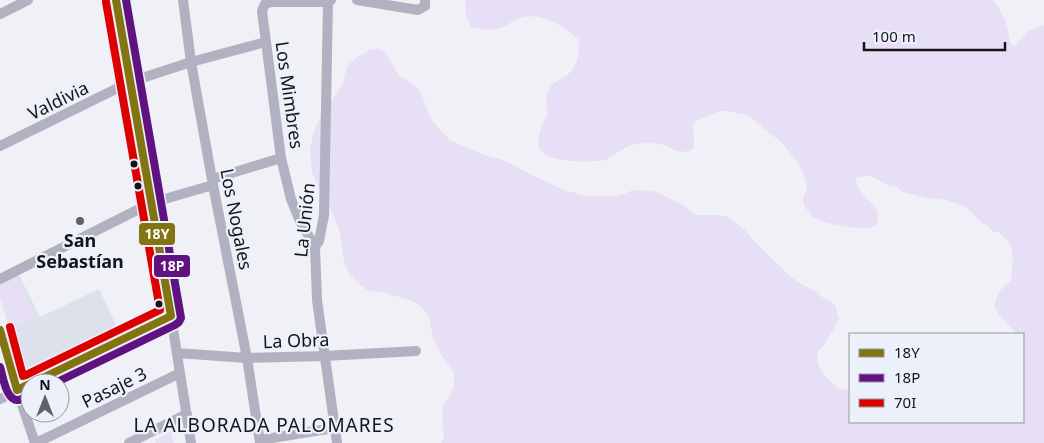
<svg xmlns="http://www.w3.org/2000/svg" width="1044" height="443" viewBox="0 0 1044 443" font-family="'Noto Sans',sans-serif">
  <rect width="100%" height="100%" fill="#f0f1f6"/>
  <path fill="#dde1eb" d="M18,273L40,317L99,289L116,325L23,372L0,298V283Z"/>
  <path fill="#e7dff6" d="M465,0H993C999,7 1005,18 1007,27C1010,36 1008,39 1014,47L1029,31L1044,25V443H441L444,437L442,411L444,404L451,393L454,386V373L451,367L442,356L433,338L429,318L422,307L416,303L410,300L381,292L369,291L358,283L349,274L344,262L340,233L334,216L331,210L327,204L312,173L311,165L310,148L315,128L325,109L343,84L346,70L351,62L358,57L371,49H379L385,52L389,58L396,71L400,76L418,88L422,95L430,117L438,128L450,140L458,144L484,155L501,159L542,180L564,190L586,196H619L633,190L654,191L681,204L694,214L700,215H716L725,216L731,219L744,229L759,246L790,276L803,285L817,292L822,297L830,300L835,305L839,319C835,327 830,335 825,343C823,346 819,350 818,353C815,362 821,372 827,378C836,387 837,390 850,390V422H1023V334H1016C1010,322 990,315 996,299C999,290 1003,287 1011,281L1013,260L1011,246L1007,240L998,232L992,231L988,226L982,223L966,207L947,200L927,198L903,192L897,187L890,186L871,176L856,177C856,201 885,199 876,226L870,228H855L826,223L813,217L804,206L803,200L807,187L803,173L798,163L780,141L763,128L757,122L746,115L727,111H720L697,120L692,126L694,134V148L688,152C684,151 680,152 676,151C671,149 674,149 669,147C658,142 640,142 629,146C619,150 611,159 601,161C586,161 536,165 538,141C539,135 541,127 543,122C545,119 546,118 547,115C548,107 544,96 549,89C552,83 559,80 564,77C578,69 579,55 579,40C564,26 540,11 519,18C512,21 506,27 498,29C490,31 479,28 471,28L466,14Z
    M18,278L36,318L11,329L0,298V287Z
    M171,432L174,443H156L154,440Z"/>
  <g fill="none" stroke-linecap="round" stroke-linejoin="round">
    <path stroke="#b1b1c1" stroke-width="10" d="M116,0L171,316L191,443
      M183,0L191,62L213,185L247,358L260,443
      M331,0L328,2L324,215L319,241L315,247L317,300L337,443
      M357,0L418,10L425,6V0
      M0,14L28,0
      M0,146L130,82L191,62L266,42
      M212,179L281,158
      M315,247L300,221L291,199L281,158L262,11L265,4L271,2H328
      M0,279L151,203L213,185
      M0,330L17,390L35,443
      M177,353L247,358L324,356L416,351
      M32,383L171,316
      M0,399L30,384
      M260,440L334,428
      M36,443L180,373
      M129,443L187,414"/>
    <g stroke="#ecf0fa" stroke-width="11">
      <path id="bus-1" d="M0,330L17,390L30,384
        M32,383L171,316L116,0"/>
    </g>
    <g stroke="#ecf0fa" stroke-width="11">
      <path id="bus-2" d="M0,367C3,376 6,402 19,400C22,399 27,397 30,395
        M55,383L175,325L179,322L181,318L126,0"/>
    </g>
    <g stroke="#ecf0fa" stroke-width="11">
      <path id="bus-3" d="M10,327L23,376L26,375
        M28,374L160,310L106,2"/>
    </g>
    <use href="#bus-1" stroke="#827411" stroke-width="8"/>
    <use href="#bus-2" stroke="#5f1280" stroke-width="8"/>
    <use href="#bus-3" stroke="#d00" stroke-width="8"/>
  </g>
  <g fill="#141518" stroke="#ecf0fa" stroke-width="2">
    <circle cx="134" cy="164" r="4.5"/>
    <circle cx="138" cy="186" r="4.5"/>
    <circle cx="159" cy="304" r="4.5"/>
  </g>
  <circle fill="#616266" stroke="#ecf0fa" stroke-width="2" cx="80" cy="221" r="5"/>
  <g text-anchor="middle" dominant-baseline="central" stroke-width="4.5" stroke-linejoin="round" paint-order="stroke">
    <g font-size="18" fill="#141518" stroke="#ecf0fa">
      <text transform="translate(290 95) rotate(82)">Los Mimbres</text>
      <text transform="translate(58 100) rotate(-26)">Valdivia</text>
      <text transform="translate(237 219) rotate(79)">Los Nogales</text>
      <text transform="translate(304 220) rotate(-84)">La Unión</text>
      <text transform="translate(296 340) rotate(-2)">La Obra</text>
      <text transform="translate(114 387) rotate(-26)">Pasaje 3</text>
    </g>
    <g font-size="18" font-weight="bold" fill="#141518" stroke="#ecf0fa">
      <text x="80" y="240">San<tspan x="80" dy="21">Sebastían</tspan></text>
    </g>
    <g font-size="19" letter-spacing="1" fill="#141518" stroke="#ecf0fa">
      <text x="264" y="425">LA ALBORADA PALOMARES</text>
    </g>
  </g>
  <g stroke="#ecf0fa" stroke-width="2">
    <rect x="138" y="222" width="38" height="24" rx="5" fill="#827411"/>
    <rect x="153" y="254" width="38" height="24" rx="5" fill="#5f1280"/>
  </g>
  <g font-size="14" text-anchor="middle" font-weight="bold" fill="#fff">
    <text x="157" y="239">18Y</text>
    <text x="172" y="271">18P</text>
  </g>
  <rect x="849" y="333" width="175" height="90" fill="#ecf0fa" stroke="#9698a0"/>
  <rect x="859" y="349" width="25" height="8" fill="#827411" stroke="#9698a0"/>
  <text x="894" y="358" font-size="15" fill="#141518">18Y</text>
  <rect x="859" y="374" width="25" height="8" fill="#5f1280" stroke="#9698a0"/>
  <text x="894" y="383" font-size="15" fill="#141518">18P</text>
  <rect x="859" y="399" width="25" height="8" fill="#dd0000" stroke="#9698a0"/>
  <text x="894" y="408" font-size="15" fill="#141518">70I</text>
  <g transform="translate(45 398)"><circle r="24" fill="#ecf0fa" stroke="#9698a0"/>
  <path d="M0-4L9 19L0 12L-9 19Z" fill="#616266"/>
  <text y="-8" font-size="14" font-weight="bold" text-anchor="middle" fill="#141518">N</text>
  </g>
  <path d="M864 42v8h141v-8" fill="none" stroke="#141518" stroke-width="2.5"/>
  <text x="872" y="42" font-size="15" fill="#141518" stroke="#ecf0fa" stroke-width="4" paint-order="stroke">100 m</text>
</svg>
